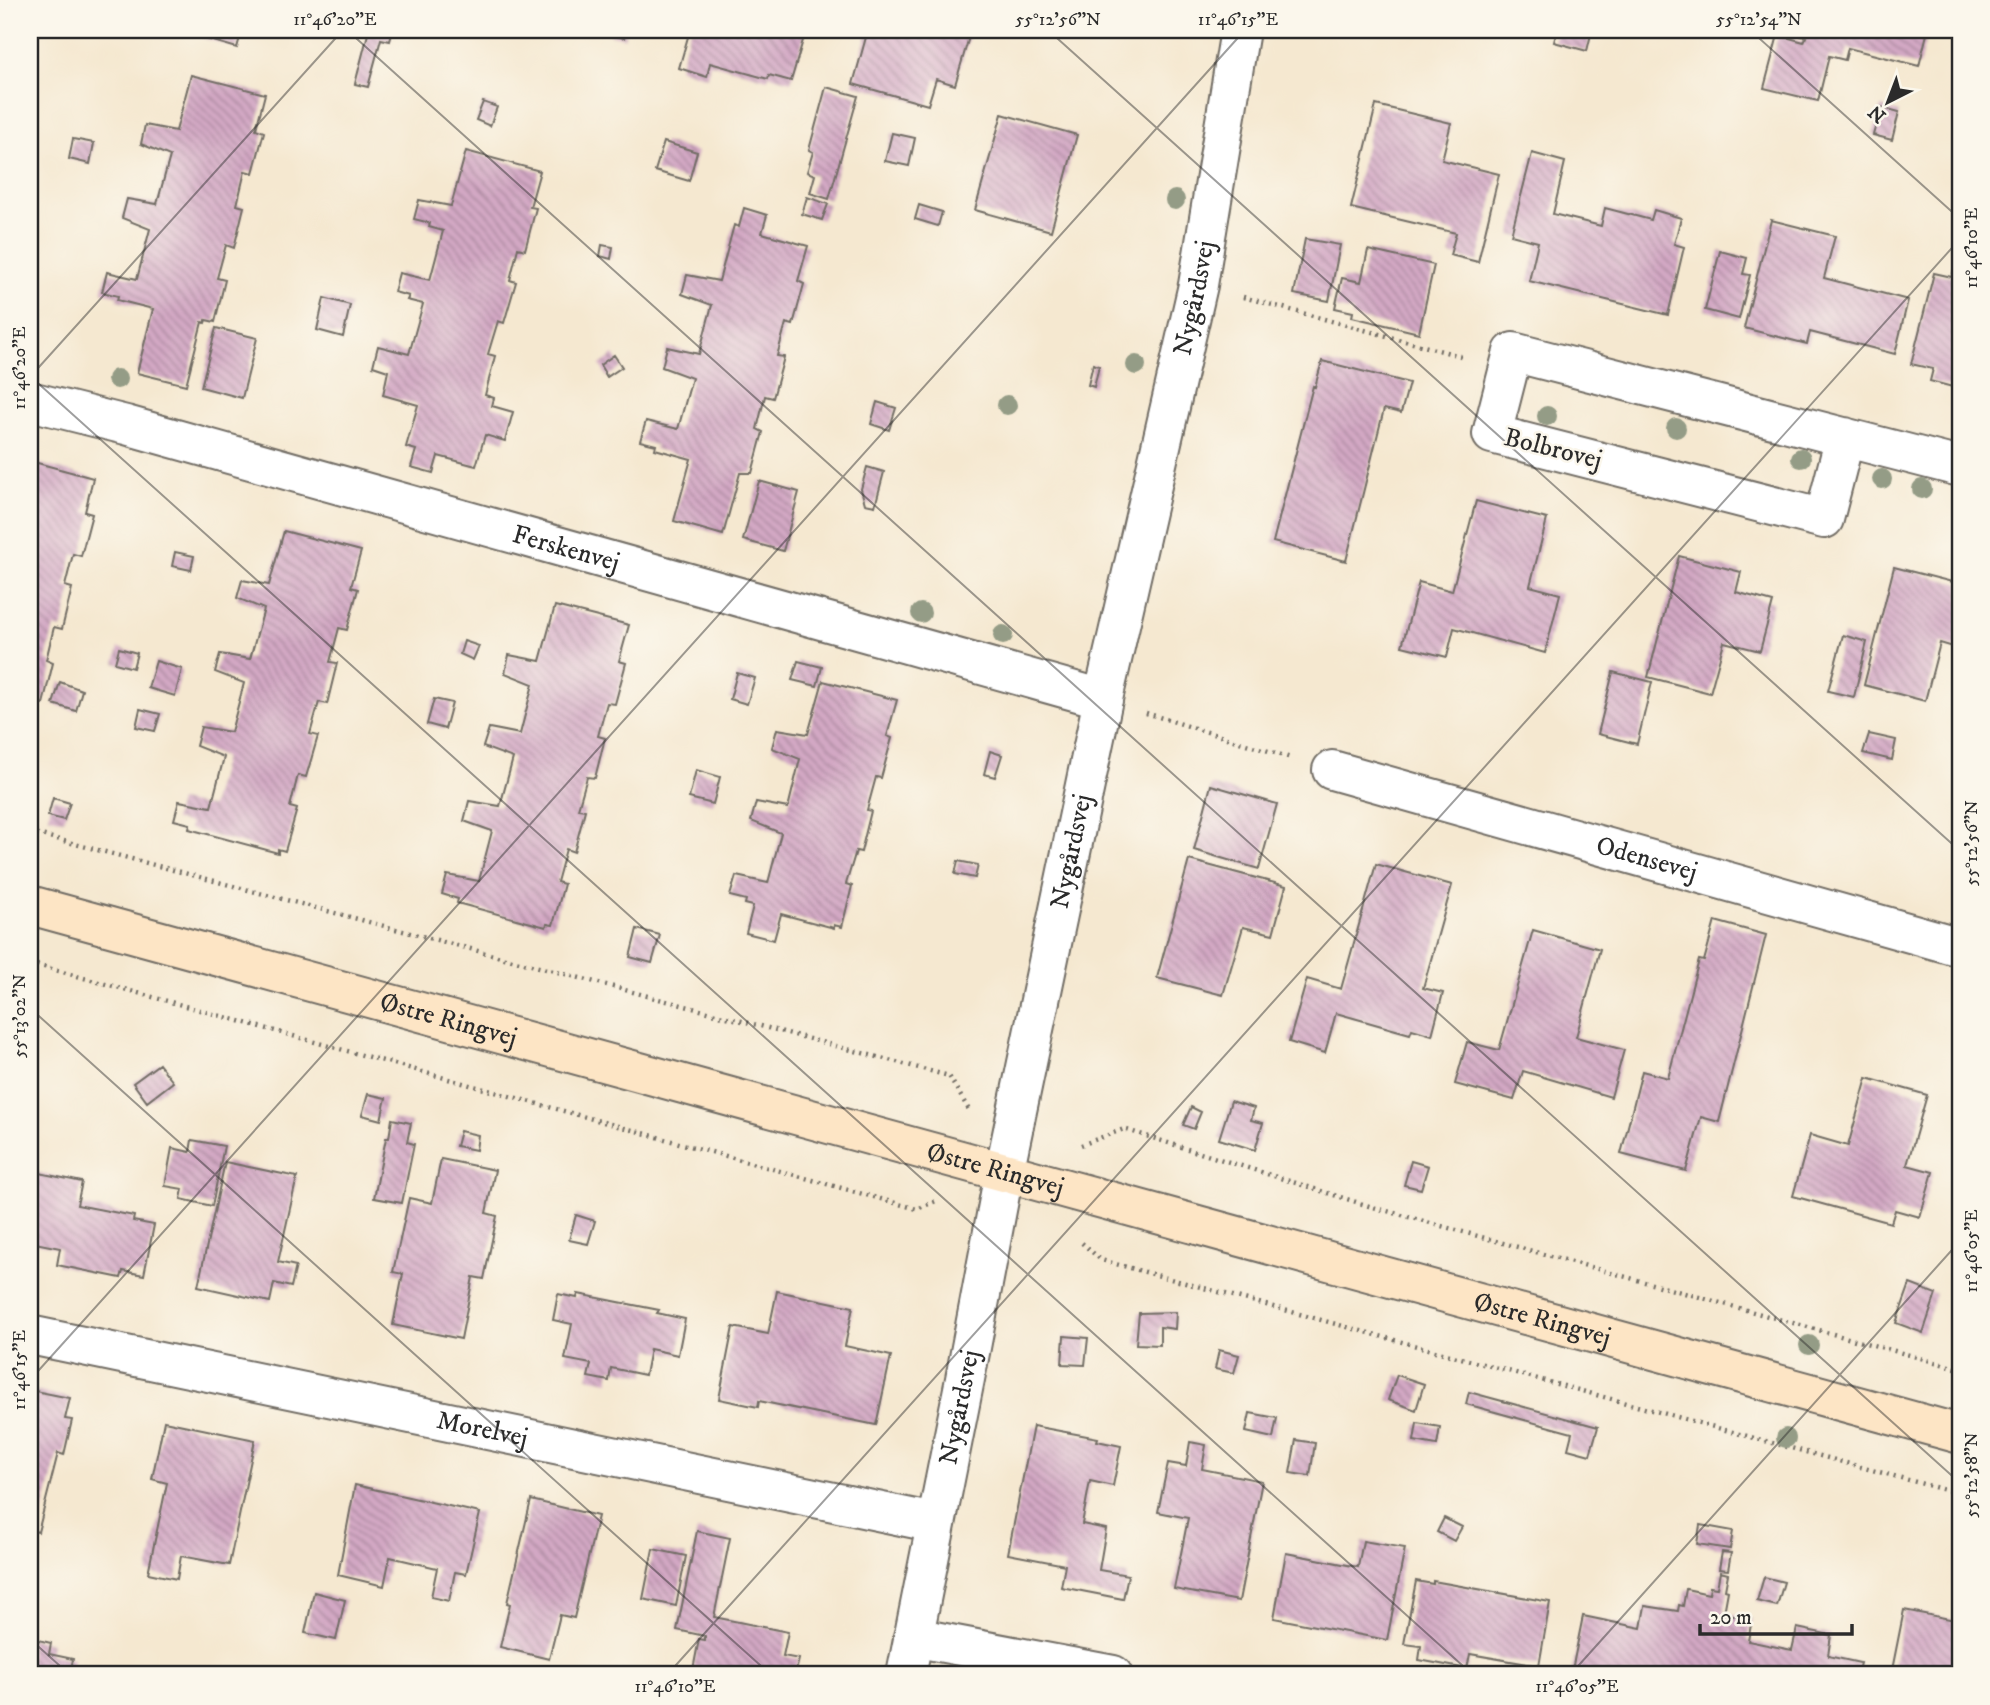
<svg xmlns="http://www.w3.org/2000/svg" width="1990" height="1705" viewBox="0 0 1990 1705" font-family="'IM FELL DW Pica',serif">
  <defs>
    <pattern id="building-back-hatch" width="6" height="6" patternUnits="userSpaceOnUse" patternTransform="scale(1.75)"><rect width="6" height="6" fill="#d3a8c4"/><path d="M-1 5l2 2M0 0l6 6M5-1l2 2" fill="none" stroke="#ab899f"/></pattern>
  </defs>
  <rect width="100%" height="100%" fill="#fbf7ec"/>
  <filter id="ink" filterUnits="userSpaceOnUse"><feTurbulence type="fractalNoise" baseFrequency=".0143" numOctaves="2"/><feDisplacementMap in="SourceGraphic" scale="14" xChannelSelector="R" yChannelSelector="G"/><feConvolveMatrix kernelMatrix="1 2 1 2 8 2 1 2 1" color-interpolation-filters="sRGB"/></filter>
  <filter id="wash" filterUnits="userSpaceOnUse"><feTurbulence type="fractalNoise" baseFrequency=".00686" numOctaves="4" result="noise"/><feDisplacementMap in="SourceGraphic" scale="28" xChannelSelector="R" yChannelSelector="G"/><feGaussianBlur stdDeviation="1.57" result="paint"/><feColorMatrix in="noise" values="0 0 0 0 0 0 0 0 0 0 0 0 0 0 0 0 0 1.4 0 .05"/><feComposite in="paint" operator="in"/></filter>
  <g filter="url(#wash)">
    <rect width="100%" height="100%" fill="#f5e8d0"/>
    <g id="blocks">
      <path fill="url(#building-back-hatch)" d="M176,30H242L237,48Z
        M369,30H393L390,41L381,39L368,87L355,84Z
        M594,30H626L624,38Z
        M690,30H806L791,81L769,75L768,79L710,63L707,77L679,68Z
        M868,30H971L955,85L936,79L928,105L853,84Z
        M1557,30H1592L1587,51L1554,42Z
        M1802,30H1928L1919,66L1848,48L1845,60L1829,56L1818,101L1764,88L1778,35L1804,42L1806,37L1801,36Z
        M191,75L265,94L256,129L264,132L253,173L245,171L237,205L244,207L234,248L226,245L217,278L225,280L215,322L206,320L205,323L202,322L186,385L137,373L153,309L117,300L118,296L102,292L107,272L137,279L150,229L122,218L127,199L157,204L170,156L141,144L145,125L176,131Z
        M826,87L858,96L829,199L810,193L815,175L807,172L813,152L809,150Z
        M483,102L497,107L490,126L476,120Z
        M1376,105L1451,123L1442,160L1499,174L1478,262L1450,255L1456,233L1351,208Z
        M1881,107L1899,112L1892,140L1873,135Z
        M1002,114L1077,135L1051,231L975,210Z
        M892,133L915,138L909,166L885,161Z
        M73,139L94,143L90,164L69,159Z
        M664,142L697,152L689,181L655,171Z
        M466,151L540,171L530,207L536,208L525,250L518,248L510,280L516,282L504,323L498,321L488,354L495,356L485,395L494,398L492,406L513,412L505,441L485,435L476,466L438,456L433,473L411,467L416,450L406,447L418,405L383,395L388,371L373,366L378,346L409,354L423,304L407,300L409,296L394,292L399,273L430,280L443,231L429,227L430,223L414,219L419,200L451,206Z
        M1532,153L1565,162L1553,214L1601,226L1605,208L1651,220L1654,210L1681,218L1674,244L1684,247L1668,315L1529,281L1538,242L1511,235Z
        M807,197L828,204L822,220L802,214Z
        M919,205L942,212L938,226L915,219Z
        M744,208L767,215L762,233L808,246L798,281L804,284L793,325L786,323L777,356L784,357L773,398L765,396L757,429L763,432L752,473H740L723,535L674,521L691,459L655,449L656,445L640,441L646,421L678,429L692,378L662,367L667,347L699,354L712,305L682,294L687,275L719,281L734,225L739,227Z
        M1771,220L1835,236L1824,278L1908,300L1895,354L1810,332L1807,344L1744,328Z
        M1305,239L1340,245L1329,301L1294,294Z
        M602,245L613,247L611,259L600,256Z
        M1368,250L1434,265L1419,333L1352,317L1353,312L1335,308L1342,278L1361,282Z
        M1720,251L1747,258L1743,274L1750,275L1739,319L1705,310Z
        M1957,256L1960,257V389L1930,381L1933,369L1911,364L1934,273L1952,277Z
        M324,298L350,305L343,337L317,330Z
        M216,328L257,338L242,398L201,387Z
        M614,355L622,367L607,377L600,365Z
        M1322,361L1409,383L1401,413L1384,409L1346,561L1273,542L1313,386L1315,387Z
        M1093,364L1099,366L1094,387L1088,385Z
        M877,402L896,408L889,430L871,424Z
        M30,461L93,478L85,512L92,514L81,556L73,554L65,586L72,588L62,629L54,627L46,660L53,663L43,704L35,702L31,719Z
        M867,467L884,472L875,506L865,504L861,489Z
        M759,481L799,492L783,551L743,540Z
        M1476,501L1547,519L1530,586L1560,594L1545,653L1454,628L1447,657L1402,646L1419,582L1452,591Z
        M284,531L361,551L351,587L358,589L347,630L339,628L330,662L337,663L327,704L319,702L310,734L318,736L306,777L298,775L290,807L297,809L285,851L278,849V853L189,829L190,824L174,820L179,801L211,807L224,757L196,746L201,727L231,732L244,683L215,672L220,654L250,659L264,609L237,598L242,580L269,585Z
        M175,552L194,556L191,570L172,566Z
        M1679,556L1741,572L1736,592L1773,602L1760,651L1724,642L1710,693L1648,677Z
        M1894,567L1960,584V649L1940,643L1925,701L1864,685Z
        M555,606L629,625L619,661L626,663L615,704L607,703L598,736L605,738L595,778L587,777L578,809L585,810L574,852L566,849L557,882L564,884L553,925L547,924L546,927L457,903L458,899L442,894L447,875L479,881L492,831L464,821L469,801L500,806L513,758L483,747L489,728L520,734L533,684L505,673L509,655L540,661Z
        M1843,635L1867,642L1854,697L1828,691Z
        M464,641L479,646L473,660L460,654Z
        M119,648L137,653L133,668L115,663Z
        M156,661L182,669L175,696L148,688Z
        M798,661L822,667L817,686L792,680Z
        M1613,672L1652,682L1637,744L1598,734Z
        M737,673L755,678L747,704L730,699Z
        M823,681L897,700L887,736L892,738L881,778L876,777L867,810L871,811L861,852L856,851L846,884L852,886L842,927L834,925V928L781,914L774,940L746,933L753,906L745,904L746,900L730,896L736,876L768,883L781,833L751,821L756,802L788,808L800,759L772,748L777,729L808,734Z
        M60,682L82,690L76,711L53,704Z
        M434,699L452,703L445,729L427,724Z
        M140,709L160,714L155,731L136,727Z
        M1869,734L1896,740L1892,760L1863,753Z
        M990,751L1002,755L995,777L984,774Z
        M696,770L720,777L713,804L689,798Z
        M1211,785L1277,804L1259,869L1194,850Z
        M53,798L70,803L64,820L48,816Z
        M1189,860L1286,886L1273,934L1243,927L1223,995L1157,978Z
        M958,861L978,865L975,878L955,874Z
        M1376,864L1452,885L1423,988L1443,993L1432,1035L1412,1029L1410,1034L1336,1013L1325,1053L1289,1042L1307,979L1341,989Z
        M1715,921L1766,935L1719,1122L1701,1117L1686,1171L1621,1154L1642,1071L1668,1078L1699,960L1704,961Z
        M637,929L660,935L652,963L630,957Z
        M1533,930L1600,949L1576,1037L1624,1050L1611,1097L1523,1071L1514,1100L1455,1084L1467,1042L1499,1050Z
        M159,1064L173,1082L147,1102L133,1083Z
        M1867,1078L1927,1095L1907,1165L1933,1172L1920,1217L1895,1210L1891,1223L1793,1196L1810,1135L1848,1146Z
        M368,1094L386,1098L381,1120L362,1115Z
        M1231,1101L1254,1108L1251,1120L1263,1123L1255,1150L1219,1139Z
        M1191,1107L1201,1112L1194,1129L1183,1125Z
        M392,1119L411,1123L407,1142L414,1144L402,1203L374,1198L386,1138H389Z
        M460,1131L478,1135L476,1150L456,1146Z
        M192,1140L224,1146L212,1206L181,1199L183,1189L165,1186L172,1148L190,1152Z
        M441,1159L495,1170L486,1213L497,1216L484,1279L473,1277L461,1339L393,1325L403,1274L393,1272L409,1198L432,1203Z
        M1411,1161L1428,1166L1421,1189L1404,1185Z
        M225,1162L297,1177L278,1262L296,1266L291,1287L274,1283L270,1302L198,1286Z
        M30,1171L82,1182L77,1205L134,1216L133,1221L154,1225L144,1275L123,1271L121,1278L57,1265L60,1248L30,1242Z
        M576,1215L595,1221L588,1244L569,1240Z
        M1910,1284L1936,1294L1923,1333L1896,1323Z
        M777,1291L853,1307L845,1346L891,1356L876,1425L759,1401L758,1407L719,1399L733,1327L768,1334Z
        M558,1294L577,1298L578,1294L659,1310L657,1313L685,1319L678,1355L650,1349L645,1375L611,1368L609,1381L588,1377L591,1364L565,1359L572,1324L553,1320Z
        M1176,1312L1175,1329L1160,1327V1345L1136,1344L1139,1313Z
        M1064,1336L1088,1338L1085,1365L1062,1364Z
        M1219,1350L1239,1355L1234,1373L1215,1369Z
        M1397,1375L1424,1384L1416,1410L1388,1400Z
        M30,1390L70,1398L65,1419L72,1420L64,1455L58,1453L38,1532L30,1530Z
        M1469,1392L1598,1427L1590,1455L1568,1449L1572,1433L1466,1404Z
        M1250,1413L1277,1418L1273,1438L1246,1432Z
        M164,1421L255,1440L229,1565L181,1556L177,1579L148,1573L167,1483L152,1479Z
        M1417,1423L1440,1427L1437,1445L1414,1441Z
        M1033,1426L1098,1438L1097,1441L1121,1446L1113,1486L1090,1481L1082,1524L1106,1529L1099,1570L1128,1575L1123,1599L1061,1587L1065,1565L1008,1554Z
        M1296,1440L1315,1443L1310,1476L1290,1473Z
        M1190,1442L1206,1445L1202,1469L1262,1481L1239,1601L1174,1589L1188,1518L1158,1512L1168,1463L1186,1466Z
        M355,1485L480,1513L466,1574L455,1572L449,1601L431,1597L437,1568L390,1557L384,1586L338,1575Z
        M531,1500L598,1516L574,1618L560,1615L549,1659L500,1647L510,1604L507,1603Z
        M1444,1518L1462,1527L1454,1541L1437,1532Z
        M1700,1525L1733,1531L1730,1549L1697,1544Z
        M697,1531L730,1538L714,1617L788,1632L783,1656L799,1659L795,1675H692L699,1639L705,1640V1636L677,1630Z
        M1363,1541L1405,1548L1387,1640L1274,1618L1286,1553L1358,1567Z
        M653,1549L686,1556L676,1606L643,1599Z
        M1722,1552L1731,1553L1728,1570L1719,1569Z
        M1720,1572L1728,1574L1725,1590L1728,1591L1724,1613L1752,1619L1748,1641L1792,1650L1797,1628L1831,1635L1828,1656L1860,1663L1857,1675H1571L1583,1616L1641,1628L1645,1606L1678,1611L1679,1605L1683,1606L1686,1589L1709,1594L1710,1587L1717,1588Z
        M1764,1577L1784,1582L1777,1606L1757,1601Z
        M1416,1581L1433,1584V1581L1550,1602L1539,1666L1470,1654L1467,1669L1419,1660L1421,1646L1404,1644Z
        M314,1592L345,1600L336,1640L305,1633Z
        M1904,1610L1960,1621V1675H1891Z
        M30,1638L51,1643L49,1654L73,1659L70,1675H30Z
        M134,1668L166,1674V1675H133Z"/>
    </g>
  </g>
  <g filter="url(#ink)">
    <use href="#blocks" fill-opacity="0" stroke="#726d65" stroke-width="2"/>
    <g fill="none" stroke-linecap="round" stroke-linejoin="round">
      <g stroke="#726d65" stroke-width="42">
        <g id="street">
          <path id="s1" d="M30,401L126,425L1103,699"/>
          <path d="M1845,437L1824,519L1492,434L1513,352L1960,467"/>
          <path id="s2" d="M1332,770L1960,947"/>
          <path id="s3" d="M30,1335L935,1523"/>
          <path d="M913,1637L1113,1675"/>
          <path id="s4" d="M906,1675L965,1379L1004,1173L1103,699L1198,285L1240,30"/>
        </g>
      </g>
      <g stroke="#726d65" stroke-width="42">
        <g id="secondary">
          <path id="s5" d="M30,905L1960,1434"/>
        </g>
      </g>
      <path stroke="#726d65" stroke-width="4.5" stroke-dasharray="2 5" stroke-linecap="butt" d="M1243,297L1464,357
        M1146,713L1291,758
        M30,832L949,1076L969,1110
        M30,963L917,1209L936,1201
        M1081,1145L1124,1129L1369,1206L1960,1369
        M1082,1243L1101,1260L1960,1494"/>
      <use href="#street" stroke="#fff" stroke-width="38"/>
      <use href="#secondary" stroke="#fde5c5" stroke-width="38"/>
    </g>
    <g fill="#949c86">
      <circle cx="1175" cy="200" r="10"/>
      <circle cx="1136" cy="365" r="10"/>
      <circle cx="117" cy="379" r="10"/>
      <circle cx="1007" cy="405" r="10"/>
      <circle cx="1547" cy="416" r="10"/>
      <circle cx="1676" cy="428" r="10"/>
      <circle cx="1801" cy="458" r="10"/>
      <circle cx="1882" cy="479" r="10"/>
      <circle cx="1922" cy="489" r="10"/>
      <circle cx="921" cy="613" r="10"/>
      <circle cx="1003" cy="635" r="10"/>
      <circle cx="1809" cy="1345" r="10"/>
      <circle cx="1786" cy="1438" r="10"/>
    </g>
  </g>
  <path fill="none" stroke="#2b2b2b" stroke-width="2" stroke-opacity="0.45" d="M347,30L1960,1483M1048,30L1960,851M1750,30L1960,219M30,376L1473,1675M30,377L343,30M30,1008L771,1675M30,1380L1245,30M30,1639L70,1675M667,1675L1960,239M1570,1675L1960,1241"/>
  <g text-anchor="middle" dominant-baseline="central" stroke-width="5" stroke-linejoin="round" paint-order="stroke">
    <g font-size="26" fill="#2b2b2b" stroke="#fbf7ec">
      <text stroke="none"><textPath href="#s4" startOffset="1407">Nygårdsvej</textPath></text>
      <text transform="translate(1553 449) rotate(14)">Bolbrovej</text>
      <text stroke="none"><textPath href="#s1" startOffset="556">Ferskenvej</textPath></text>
      <text stroke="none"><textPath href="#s4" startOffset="840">Nygårdsvej</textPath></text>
      <text stroke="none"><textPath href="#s2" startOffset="327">Odensevej</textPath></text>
      <text stroke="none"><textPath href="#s5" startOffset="434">Østre Ringvej</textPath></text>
      <text stroke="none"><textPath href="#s5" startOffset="1001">Østre Ringvej</textPath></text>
      <text stroke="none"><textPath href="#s5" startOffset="1568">Østre Ringvej</textPath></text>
      <text stroke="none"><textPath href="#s4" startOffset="273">Nygårdsvej</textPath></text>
      <text stroke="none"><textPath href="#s3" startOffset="462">Morelvej</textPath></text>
    </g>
  </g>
  <rect width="1990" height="1705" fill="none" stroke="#fbf7ec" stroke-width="77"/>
  <g transform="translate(1888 102) rotate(222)" stroke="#fbf7ec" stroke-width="5" paint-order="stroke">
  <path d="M0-5L12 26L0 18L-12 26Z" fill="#2b2b2b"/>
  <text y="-10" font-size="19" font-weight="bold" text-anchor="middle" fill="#2b2b2b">N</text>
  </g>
  <path d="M1700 1624v10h152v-10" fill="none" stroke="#2b2b2b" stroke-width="3.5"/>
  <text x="1710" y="1624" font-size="21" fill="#2b2b2b" stroke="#fbf7ec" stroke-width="5" paint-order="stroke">20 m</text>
  <rect x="38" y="38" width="1914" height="1628" fill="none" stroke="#2b2b2b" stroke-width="2.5"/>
  <g font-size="18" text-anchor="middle" fill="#2b2b2b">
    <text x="335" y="25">11°46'20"E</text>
    <text x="1058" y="25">55°12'56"N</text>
    <text x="1238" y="25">11°46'15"E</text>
    <text x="1759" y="25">55°12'54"N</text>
    <text transform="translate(1971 248) rotate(-90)" y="6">11°46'10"E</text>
    <text transform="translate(19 368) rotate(-90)" y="6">11°46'20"E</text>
    <text transform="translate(1971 843) rotate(-90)" y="6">55°12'56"N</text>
    <text transform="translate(19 1016) rotate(-90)" y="6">55°13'02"N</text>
    <text transform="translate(1971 1251) rotate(-90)" y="6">11°46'05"E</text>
    <text transform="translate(19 1370) rotate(-90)" y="6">11°46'15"E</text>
    <text transform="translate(1971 1475) rotate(-90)" y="6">55°12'58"N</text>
    <text x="675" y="1692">11°46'10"E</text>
    <text x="1577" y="1692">11°46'05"E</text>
  </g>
</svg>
